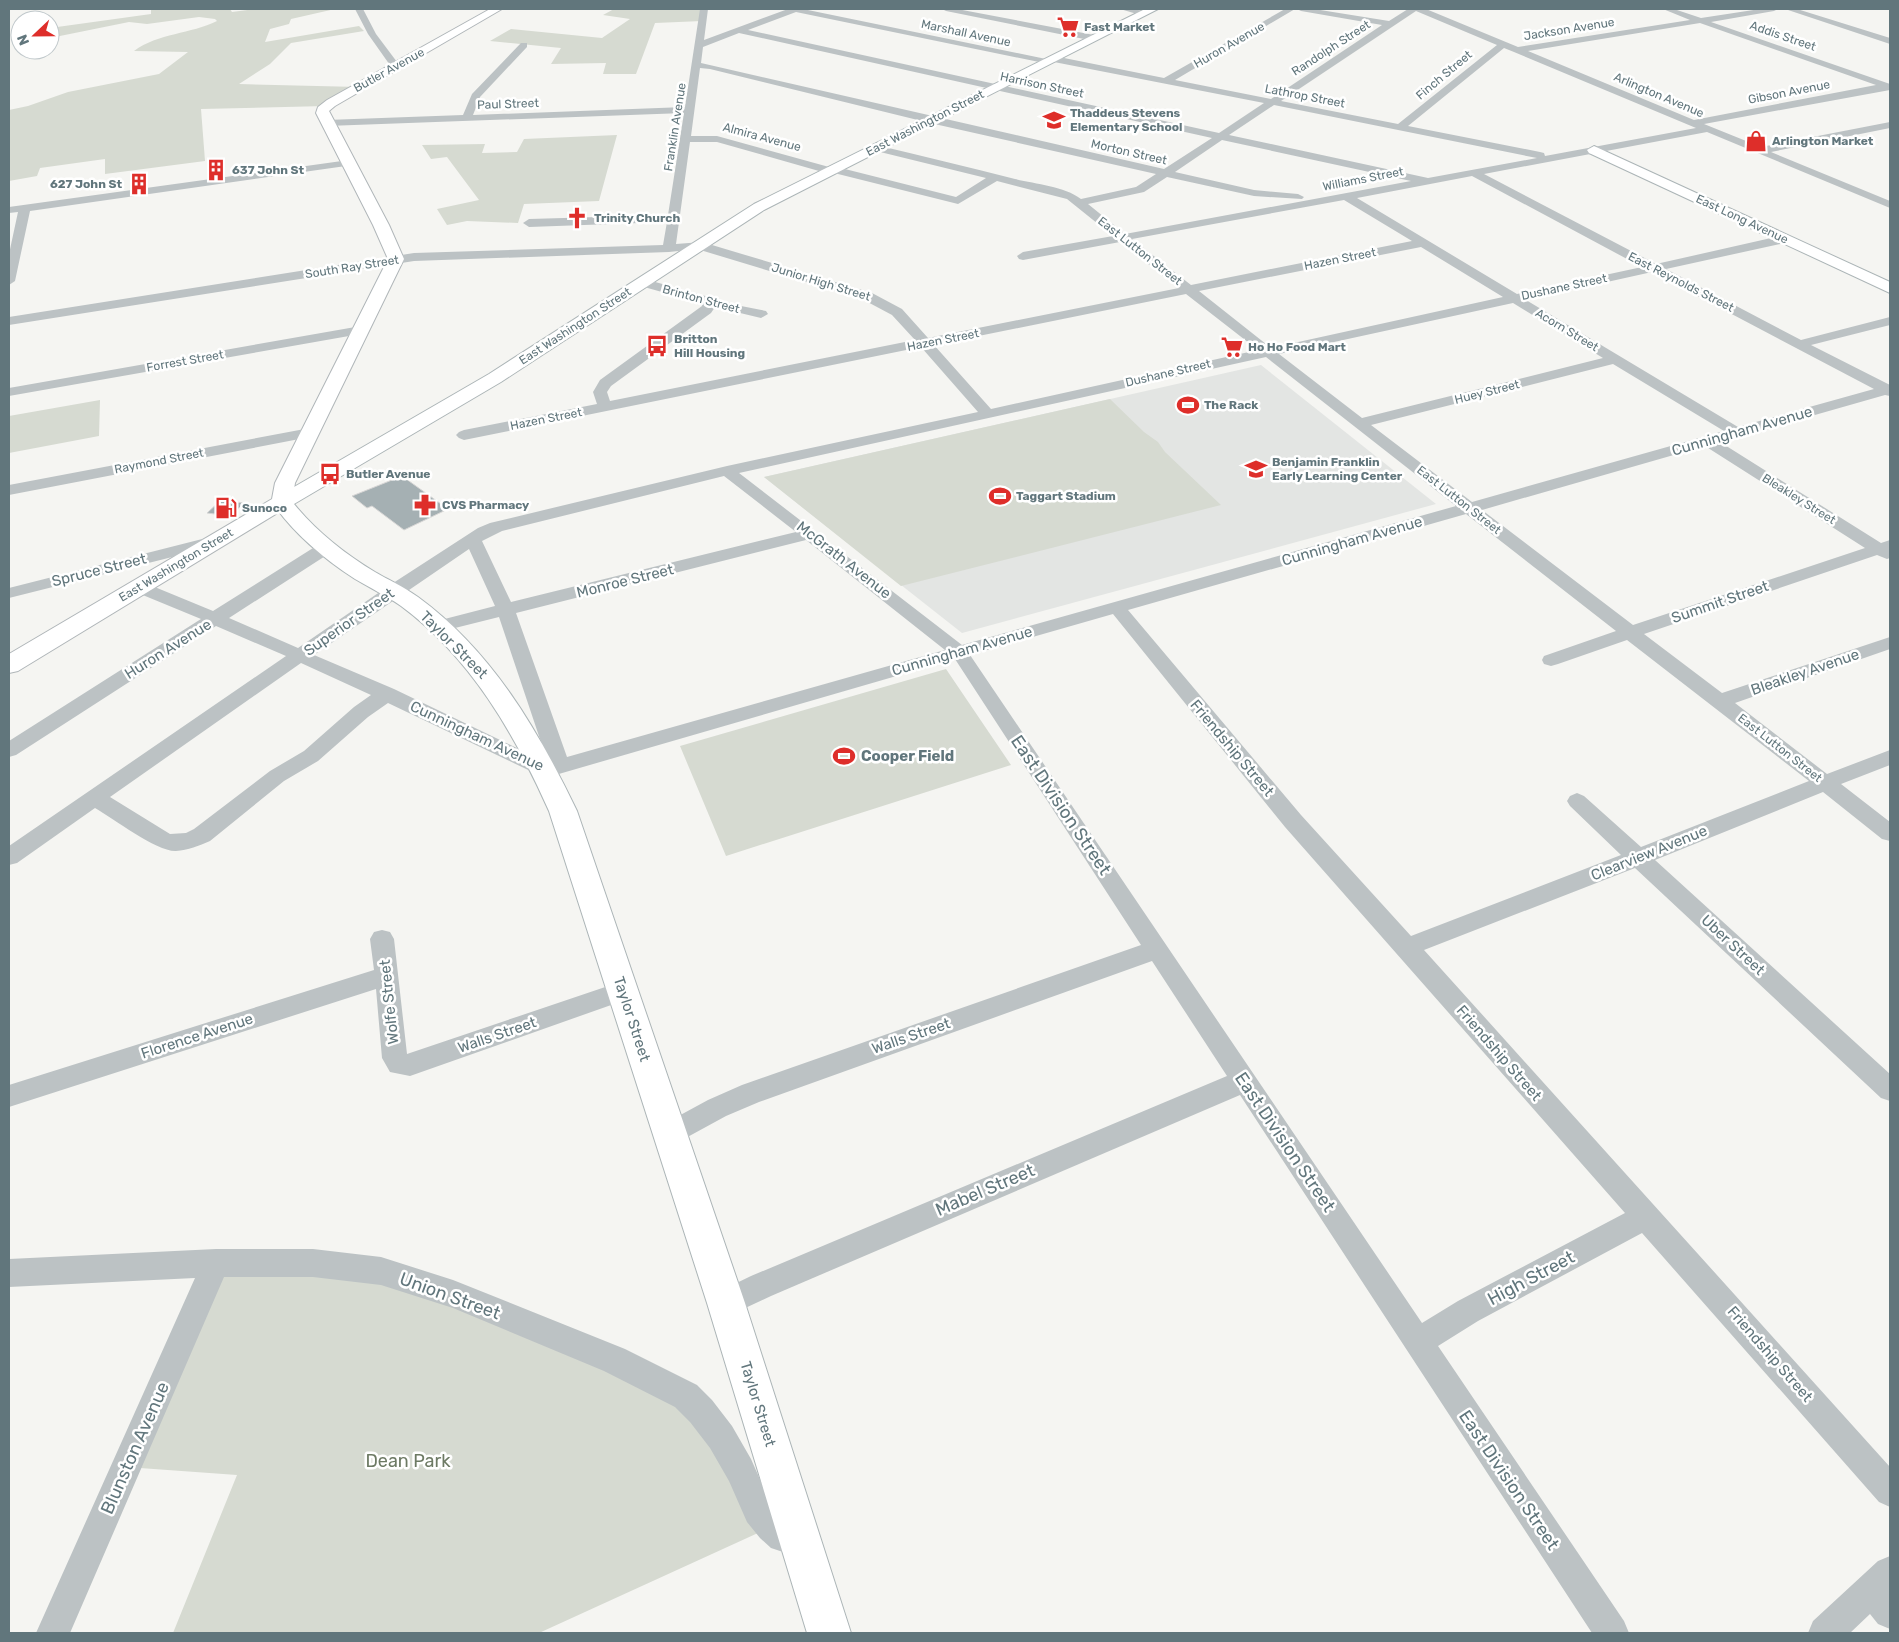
<svg xmlns="http://www.w3.org/2000/svg" width="1899" height="1642" viewBox="0 0 1899 1642" font-family="Rubik,sans-serif">
  <rect width="100%" height="100%" fill="#f5f5f2"/>
  <path fill="#e3e5e3" d="M1261,365L1436,504L962,633L764,477Z"/>
  <path fill="#d6dad1" d="M160,9H230L232,12L255,9H335L291,19L289,24L270,29L265,42L359,26L364,31L291,43L270,64L239,84L359,87L326,106L201,109L205,161L105,174V159L40,168L37,176L9,181V110L28,106L68,92L159,74L188,52L134,51C158,33 191,34 217,21L215,19L199,17L147,24L129,22L50,38V28L151,14V10Z
    M614,9H704L702,21L655,23L636,74H603L606,63L551,64L561,48L490,41L511,29L602,38L630,19L603,15Z
    M617,135L599,201L524,204L518,223L467,221L447,225L437,209L479,200L447,157L431,159L422,145L485,144L482,153L517,152L524,139Z
    M1110,399L1144,432L1158,442L1165,452L1221,505L901,586L764,477Z
    M100,400L99,436L9,453V416Z
    M946,669L1011,765L726,856L680,746Z
    M216,1263L349,1266L670,1387L771,1527L539,1633H173L237,1475L126,1467Z"/>
  <path fill="#a5b0b3" stroke="#d7d6d5" d="M402,476L448,509L404,530L372,506L367,508L352,496Z
    M221,500L244,503L231,516L207,513Z"/>
  <g fill="none" stroke-linecap="round" stroke-linejoin="round">
    <g stroke="#acb5b7" stroke-width="2">
      <path id="secondary" d="M1145,9H1158L764,210L501,382L294,504C316,531 345,554 375,572C389,580 404,587 418,597C492,651 538,730 577,811L745,1303L851,1633H807L707,1303L549,811C514,733 471,658 401,606C387,596 370,588 355,579C324,559 293,533 272,502L275,498L489,374L754,204Z
        M1594,146L1890,282V293L1589,153L1587,150Z"/>
    </g>
    <g stroke="#b0b6b9" stroke-width="2">
      <path id="primary" d="M490,9H502L335,106L329,111L389,225L404,259L295,483L292,502L289,506L18,671L9,673V654L272,499L275,483L388,259L373,225L316,113L318,107L327,100Z"/>
    </g>
    <path fill="#bcc2c4" fill-rule="evenodd" d="M355,9H363L376,34L400,66L398,68H392L368,34Z
      M700,9H708L704,40L788,9H803L1046,59L1051,62L1049,64L796,12L748,30L1219,133L1264,103L1054,62L1049,59L1054,56L1164,78L1285,9H1295L1175,80L1271,99L1382,25L1301,11L1297,9H1314L1389,21L1408,9H1426L1518,47L1690,20L1663,9H1674L1701,18L1760,9H1778L1774,11L1711,22L1890,84V90L1704,124L1761,147L1890,122V128L1771,152L1890,201V208L1707,132L1484,174L1656,264L1785,235L1789,236L1791,239L1789,242L1666,269L1801,340L1890,317V325L1811,345L1890,385V396L1885,395L1720,442L1881,543L1890,540V558L1887,559L1877,555L1644,634L1722,693L1890,637V649L1735,703L1827,774L1890,750V765L1841,784L1890,822V841L1882,839L1823,792L1655,860L1890,1074V1101L1881,1098L1635,868L1424,950L1890,1467V1507L1879,1502L1642,1233L1478,1321L1438,1346L1624,1621L1629,1633H1592L1240,1095L771,1296L726,1317L716,1313L712,1303L716,1293L751,1276L1227,1076L1152,961L759,1102L726,1116L671,1146L662,1143L658,1134L662,1125L708,1100L742,1085L1141,945L955,659L545,778L388,703L368,717L318,761L284,781L210,841C199,846 188,850 176,851C157,852 114,819 95,808L17,863L9,865V846L286,656L216,626L16,755L9,757V741L201,619L133,591L130,587L133,583L139,582L145,583L213,611L321,543H333L335,547L333,551L229,618L298,648L387,587L478,528L490,523L727,466L978,412L921,347L464,440L459,438L456,435L459,432L464,430L597,404L593,392L600,380L702,306L701,303L637,285L635,282L641,278L741,306L766,311L768,314L761,318L715,307L711,313L611,386L607,392L610,401L915,340L892,315L862,299L697,249L669,252L414,261L9,325V317L414,253L663,245L667,222L529,227L523,223L529,219L668,215L684,113L327,126L322,123L327,120L463,115L472,94L521,43H527V47L480,97L473,115L685,107ZM1416,11L1497,45L1398,124L1281,101ZM1700,23L1876,85L1694,120L1528,51ZM739,33L1212,138L1164,169L701,63L703,47ZM1504,48L1514,52L1696,128L1545,156L1544,153L1540,152L1408,126ZM700,68L710,69L930,123L1156,174L1136,187L1081,199C1064,186 1035,184 1015,179C969,167 922,156 876,145L871,148L872,150L986,178L956,197L833,166L829,167L717,136H691ZM1274,105L1537,158L1428,178L1229,135ZM1222,140L1411,181L1125,234L1088,204L1144,192L1167,177L1254,196L1302,199L1304,197L1298,194L1254,190L1175,172ZM690,142H717L826,173H834L958,204L997,181L1067,199L1113,236L1023,252L1017,256L1019,259L1023,260L1120,242L1179,288L928,338L902,309L872,293L702,242L676,244ZM1472,176L1642,267L1517,294L1357,198ZM1344,200L1412,241L1191,285L1132,239ZM1421,247L1503,297L1271,348L1199,291ZM1652,272L1874,389L1738,427L1526,300ZM1186,294L1258,350L991,409L934,345ZM1513,303L1603,358L1362,418L1279,354ZM1266,357L1456,506L962,645L739,473ZM1613,364L1724,431L1472,502L1371,425ZM1705,446L1865,548L1633,625L1482,510ZM724,476L796,532L511,602L482,541L502,531ZM1466,514L1616,631L1544,656L1542,660L1544,664L1551,666L1558,664L1627,640L1809,781L1641,847L1584,796L1577,793L1570,796L1567,801L1570,806L1621,855L1411,936L1301,815L1128,610ZM806,540L945,650L567,757L516,613ZM469,549L495,606L433,622L430,626L433,630L439,632L499,617L548,763L394,689L314,655ZM1113,614L1285,827L1625,1213L1458,1301L1422,1323L970,655ZM301,663L371,695L354,707L304,751L270,771L194,829L186,833L170,834L110,797Z
      M942,9H957L1094,35L1098,38L1094,41L946,11Z
      M1120,9H1135L1148,13L1144,16Z
      M1785,9H1797L1890,38V44Z
      M349,160L353,161L354,163L353,165L30,211L15,281L9,285V254L18,212L9,213V207Z
      M361,326L366,327L368,330L366,333L9,396V388Z
      M310,428L315,430L318,433L315,436L9,495V485Z
      M218,535L224,536L226,540L224,544L9,598V588Z
      M382,930L390,932L394,939L407,1054L623,981L631,984L635,991L631,998L410,1076L390,1072L382,1058L376,989L9,1107V1085L374,970L370,939L374,932Z
      M216,1249H313L381,1257L453,1280L625,1349L697,1385L712,1400L732,1426L751,1459L769,1500L782,1516L790,1521L812,1527L816,1539L812,1551L800,1555L783,1552L771,1548L760,1538L747,1522L729,1481L710,1448L690,1422L675,1407L604,1371L453,1308L381,1285L313,1277H224L70,1633H36L195,1278L9,1287V1259Z
      M1890,1556V1629L1878,1624L1870,1614L1850,1633H1808L1813,1621L1878,1561Z"/>
    <use href="#secondary" fill="#fff" fill-rule="evenodd"/>
    <use href="#primary" fill="#fff" fill-rule="evenodd"/>
  </g>
  <defs>
    <g id="supermarket-bare" transform="scale(1.725)"><path d="M-6-5.5h2.5l.6 2H6L4.5 2H-2.5L-4.4-4H-6ZM-1.5 3.2a1.3 1.3 0 1 0 .1 0ZM3 3.2a1.3 1.3 0 1 0 .1 0Z" fill="#de2e2a" stroke="#fff" stroke-width="2.5" paint-order="stroke"/></g>
    <g id="school-bare" transform="scale(1.725)"><path d="M0-5L7-2L0 1L-7-2ZM-4 1L0 2.5L4 1V4Q0 6-4 4Z" fill="#de2e2a" stroke="#fff" stroke-width="2.5" paint-order="stroke"/></g>
    <g id="shop-bare" transform="scale(1.725)"><path d="M-5-2.5h2.3a2.7 3.5 0 0 1 5.4 0H5L5.5 6h-11ZM-1.5-2.5h3a1.5 2.3 0 0 0-3 0Z" fill="#de2e2a" stroke="#fff" stroke-width="2.5" paint-order="stroke"/></g>
    <g id="building-bare" transform="scale(1.725)"><path d="M-4-6H4V6H1V3H-1V6H-4ZM-2.5-4.3h1.7v1.8h-1.7ZM.8-4.3h1.7v1.8H.8ZM-2.5-1h1.7V.8h-1.7ZM.8-1h1.7V.8H.8Z" fill="#de2e2a" stroke="#fff" stroke-width="2.5" paint-order="stroke"/></g>
    <g id="church-bare" transform="scale(1.725)"><path d="M-1.2-6h2.4v3.5h3.3v2.4h-3.3V6h-2.4V-.1h-3.3v-2.4h3.3Z" fill="#de2e2a" stroke="#fff" stroke-width="2.5" paint-order="stroke"/></g>
    <g id="bus-bare" transform="scale(1.725)"><path d="M-5-6H5V4H4V6H2V4H-2V6H-4V4H-5ZM-3.5-4V0h7V-4ZM-3.5 1.2v1.5H-2V1.2ZM2 1.2v1.5H3.5V1.2Z" fill="#de2e2a" stroke="#fff" stroke-width="2.5" paint-order="stroke"/></g>
    <g id="stadium-bare" transform="scale(1.725)"><path d="M0-5a6.5 5 0 1 0 0 10a6.5 5 0 1 0 0-10ZM-3.5-1.8h7v3.6h-7Z" fill="#de2e2a" stroke="#fff" stroke-width="2.5" paint-order="stroke"/></g>
    <g id="pharmacy-bare" transform="scale(1.725)"><path d="M-2-6h4v4h4v4h-4v4h-4v-4h-4v-4h4Z" fill="#de2e2a" stroke="#fff" stroke-width="2.5" paint-order="stroke"/></g>
    <g id="fuel-bare" transform="scale(1.725)"><path d="M-5.5-6h7V0h2V4h1.3V-2.5L3-4.5l.8-.8L6-3V5H2.5V1h-1V6h-7ZM-4.2-4.7v3.2H.2V-4.7Z" fill="#de2e2a" stroke="#fff" stroke-width="2.5" paint-order="stroke"/></g>
  </defs>
  <g fill-rule="evenodd">
    <use href="#supermarket-bare" x="1068" y="27"/>
    <use href="#school-bare" x="1054" y="120"/>
    <use href="#shop-bare" x="1756" y="141"/>
    <use href="#building-bare" x="216" y="170"/>
    <use href="#building-bare" x="139" y="184"/>
    <use href="#church-bare" x="577" y="218"/>
    <use href="#bus-bare" x="657" y="346"/>
    <use href="#supermarket-bare" x="1232" y="347"/>
    <use href="#stadium-bare" x="1188" y="405"/>
    <use href="#school-bare" x="1256" y="469"/>
    <use href="#bus-bare" x="330" y="474"/>
    <use href="#stadium-bare" x="1000" y="496"/>
    <use href="#pharmacy-bare" x="425" y="505"/>
    <use href="#fuel-bare" x="226" y="508"/>
    <use href="#stadium-bare" x="844" y="756"/>
  </g>
  <g text-anchor="middle" dominant-baseline="central" stroke-width="5" stroke-linejoin="round" paint-order="stroke">
    <g font-size="12" font-weight="bold" fill="#61767c" stroke="#fff" text-anchor="start">
      <text x="1084" y="27">Fast Market</text>
      <text x="1070" y="113">Thaddeus Stevens<tspan x="1070" dy="14">Elementary School</tspan></text>
      <text x="1772" y="141">Arlington Market</text>
      <text x="232" y="170">637 John St</text>
      <text x="122" y="184" text-anchor="end">627 John St</text>
      <text x="594" y="218">Trinity Church</text>
      <text x="674" y="339">Britton<tspan x="674" dy="14">Hill Housing</tspan></text>
      <text x="1248" y="347">Ho Ho Food Mart</text>
      <text x="1204" y="405">The Rack</text>
      <text x="1272" y="462">Benjamin Franklin<tspan x="1272" dy="14">Early Learning Center</tspan></text>
      <text x="346" y="474">Butler Avenue</text>
      <text x="1016" y="496">Taggart Stadium</text>
      <text x="442" y="505">CVS Pharmacy</text>
      <text x="242" y="508">Sunoco</text>
    </g>
    <g font-size="12" fill="#61767c" stroke="#fff">
      <text transform="translate(1569 29) rotate(-9)">Jackson Avenue</text>
      <text transform="translate(966 33) rotate(12)">Marshall Avenue</text>
      <text transform="translate(1783 36) rotate(19)">Addis Street</text>
      <text transform="translate(1229 45) rotate(-30)">Huron Avenue</text>
      <text transform="translate(1331 48) rotate(-33)">Randolph Street</text>
      <text transform="translate(389 70) rotate(-29)">Butler Avenue</text>
      <text transform="translate(1444 75) rotate(-40)">Finch Street</text>
      <text transform="translate(1042 85) rotate(12)">Harrison Street</text>
      <text transform="translate(1789 92) rotate(-11)">Gibson Avenue</text>
      <text transform="translate(1659 95) rotate(23)">Arlington Avenue</text>
      <text transform="translate(1305 96) rotate(11)">Lathrop Street</text>
      <text transform="translate(508 104) rotate(-2)">Paul Street</text>
      <text transform="translate(925 123) rotate(-27)">East Washington Street</text>
      <text transform="translate(675 127) rotate(-81)">Franklin Avenue</text>
      <text transform="translate(762 137) rotate(15)">Almira Avenue</text>
      <text transform="translate(1129 152) rotate(13)">Morton Street</text>
      <text transform="translate(1363 179) rotate(-11)">Williams Street</text>
      <text transform="translate(1742 219) rotate(25)">East Long Avenue</text>
      <text transform="translate(1140 251) rotate(38)">East Lutton Street</text>
      <text transform="translate(1340 259) rotate(-11)">Hazen Street</text>
      <text transform="translate(352 267) rotate(-9)">South Ray Street</text>
      <text transform="translate(821 282) rotate(17)">Junior High Street</text>
      <text transform="translate(1681 282) rotate(27)">East Reynolds Street</text>
      <text transform="translate(1564 287) rotate(-12)">Dushane Street</text>
      <text transform="translate(701 299) rotate(15)">Brinton Street</text>
      <text transform="translate(575 326) rotate(-33)">East Washington Street</text>
      <text transform="translate(1567 330) rotate(31)">Acorn Street</text>
      <text transform="translate(943 340) rotate(-11)">Hazen Street</text>
      <text transform="translate(185 361) rotate(-10)">Forrest Street</text>
      <text transform="translate(1168 373) rotate(-13)">Dushane Street</text>
      <text transform="translate(1487 392) rotate(-14)">Huey Street</text>
      <text transform="translate(546 419) rotate(-11)">Hazen Street</text>
      <text transform="translate(159 461) rotate(-11)">Raymond Street</text>
      <text transform="translate(1799 499) rotate(32)">Bleakley Street</text>
      <text transform="translate(1459 500) rotate(38)">East Lutton Street</text>
      <text transform="translate(176 565) rotate(-31)">East Washington Street</text>
      <text transform="translate(1780 748) rotate(38)">East Lutton Street</text>
    </g>
    <g font-size="15" fill="#61767c" stroke="#fff">
      <text transform="translate(1742 431) rotate(-16)">Cunningham Avenue</text>
      <text transform="translate(1352 541) rotate(-16)">Cunningham Avenue</text>
      <text transform="translate(844 560) rotate(38)">McGrath Avenue</text>
      <text transform="translate(99 570) rotate(-14)">Spruce Street</text>
      <text transform="translate(625 581) rotate(-14)">Monroe Street</text>
      <text transform="translate(1720 602) rotate(-19)">Summit Street</text>
      <text transform="translate(349 622) rotate(-35)">Superior Street</text>
      <text transform="translate(454 645) rotate(45)">Taylor Street</text>
      <text transform="translate(168 649) rotate(-32)">Huron Avenue</text>
      <text transform="translate(962 651) rotate(-16)">Cunningham Avenue</text>
      <text transform="translate(1805 672) rotate(-19)">Bleakley Avenue</text>
      <text transform="translate(477 736) rotate(25)">Cunningham Avenue</text>
      <text transform="translate(1232 748) rotate(50)">Friendship Street</text>
      <text transform="translate(1649 853) rotate(-22)">Clearview Avenue</text>
      <text transform="translate(1733 945) rotate(43)">Uber Street</text>
      <text transform="translate(389 1002) rotate(-96)">Wolfe Street</text>
      <text transform="translate(632 1019) rotate(72)">Taylor Street</text>
      <text transform="translate(497 1035) rotate(-19)">Walls Street</text>
      <text transform="translate(197 1036) rotate(-18)">Florence Avenue</text>
      <text transform="translate(911 1036) rotate(-19)">Walls Street</text>
      <text transform="translate(1499 1053) rotate(49)">Friendship Street</text>
      <text transform="translate(1770 1354) rotate(49)">Friendship Street</text>
      <text transform="translate(758 1404) rotate(73)">Taylor Street</text>
    </g>
    <g font-size="15" font-weight="bold" fill="#61767c" stroke="#fff" text-anchor="start">
      <text x="861" y="756">Cooper Field</text>
    </g>
    <g font-size="18" fill="#61767c" stroke="#fff">
      <text transform="translate(1061 805) rotate(56)">East Division Street</text>
      <text transform="translate(1285 1142) rotate(56)">East Division Street</text>
      <text transform="translate(985 1190) rotate(-23)">Mabel Street</text>
      <text transform="translate(1531 1278) rotate(-28)">High Street</text>
      <text transform="translate(450 1296) rotate(20)">Union Street</text>
      <text transform="translate(135 1448) rotate(-66)">Blunston Avenue</text>
      <text transform="translate(1509 1480) rotate(56)">East Division Street</text>
    </g>
    <g font-size="18" fill="#6d7a64" stroke="#fff">
      <text x="408" y="1461">Dean Park</text>
    </g>
  </g>
  <rect width="1899" height="1642" fill="none" stroke="#61767c" stroke-width="20"/>
  <g transform="translate(35 35) rotate(248)"><circle r="24" fill="#ffffff" stroke="#c0c8cb"/>
  <path d="M0-4L9 19L0 12L-9 19Z" fill="#de2e2a"/>
  <text y="-8" font-size="14" font-weight="bold" text-anchor="middle" fill="#61767c">N</text>
  </g>
</svg>
